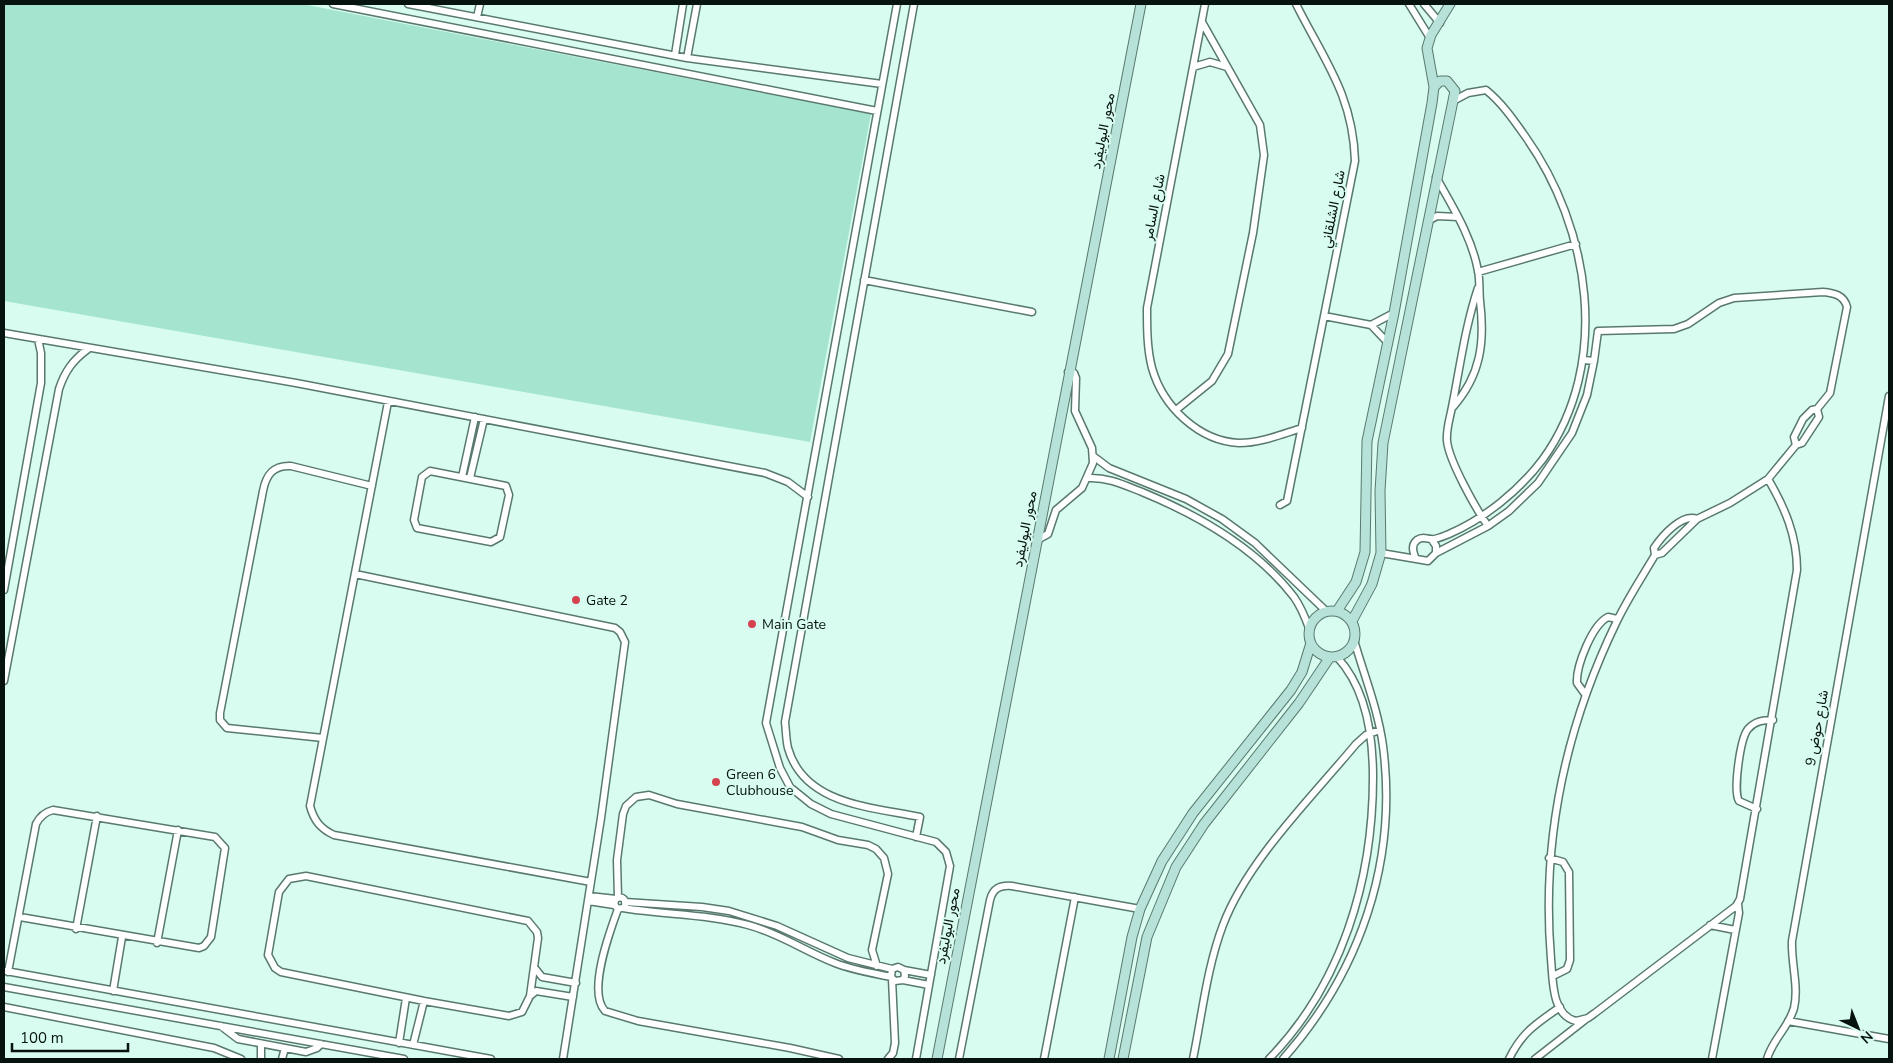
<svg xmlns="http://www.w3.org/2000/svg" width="1893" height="1063" viewBox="0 0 1893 1063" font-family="'Nunito Sans',Vazirmatn,sans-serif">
  <rect width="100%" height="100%" fill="#d8fcef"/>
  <path fill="#a5e5cf" d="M4,4H302L871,114L810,442L4,301Z"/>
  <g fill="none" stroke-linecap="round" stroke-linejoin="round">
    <g stroke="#59796e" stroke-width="9">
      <path id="street" d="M333,4L877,111
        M408,4L687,58L882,84
        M897,4L766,723L780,768L790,787L811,804L831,814L936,842L946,852L950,866L916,1059
        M914,4L785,722C786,730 786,740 788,748C804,805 872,807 920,817L916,837
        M1205,4L1147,308C1147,328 1147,349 1152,368C1163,407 1199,441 1239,443C1261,443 1282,434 1302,428
        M1409,4L1430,38
        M1424,4L1440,23
        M477,17L480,4
        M675,55L683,4
        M687,58L697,4
        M1193,67L1210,62L1227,67
        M1436,177C1452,206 1472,237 1478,271C1480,280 1479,291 1480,301C1485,342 1481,375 1453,407
        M1428,221L1437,216L1458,217
        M1478,272L1576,244
        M864,280L1032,312
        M1478,288C1465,327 1460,367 1452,407C1450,418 1446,429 1447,441C1449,461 1476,509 1488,526
        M1324,316L1371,325L1388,343
        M1371,325L1394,313
        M4,333L296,383L765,473L788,482L808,497
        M1584,360L1594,361L1598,331L1674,329L1688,324L1719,303L1734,298L1823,292C1834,293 1844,295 1847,307L1830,393L1817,409L1812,410L1803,419L1794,437L1796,445
        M388,402L310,806C314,821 321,829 334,835L591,882
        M1176,410L1212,381L1228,354L1253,233L1264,155L1260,125L1202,22
        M1093,456L1109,468L1186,499L1222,519L1255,543L1326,611
        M430,471L506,486L509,495L500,537L491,542L417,528L414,520L422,477Z
        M462,477L475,417
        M470,478L484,419
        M1088,478C1108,477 1124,485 1142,492C1198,515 1257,549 1294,597C1301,607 1305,617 1309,628
        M1280,505L1287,501L1355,161C1353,95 1324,60 1296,4
        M1697,519C1682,513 1662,536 1654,548L1655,555C1642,577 1628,598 1617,621C1565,728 1541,840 1551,959C1553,979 1551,1015 1576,1021L1588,1018L1595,1013L1736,906L1740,899L1797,570C1797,536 1785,508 1768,479
        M1037,540L1048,534L1056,510L1082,488L1093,463L1092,448L1075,411L1076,378L1074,373L1068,372
        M1432,540L1436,546V553
        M1381,553L1428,561L1436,553L1488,526L1509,511L1538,483L1572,433L1587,395L1594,361
        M1655,555L1662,553L1697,519L1730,503L1768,479L1796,445L1802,443L1819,417L1817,409
        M1415,557C1413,551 1411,545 1417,540C1423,536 1426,539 1431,539C1436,540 1444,536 1449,534C1484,519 1520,490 1543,459C1612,363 1590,227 1525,136C1513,119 1502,103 1486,90L1468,93L1453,101
        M355,574L615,628L620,632L625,642L601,818L563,1059
        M4,590L41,383V353L38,339
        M4,681L59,389C65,371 73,360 88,349
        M1585,694L1577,683C1576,666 1592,625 1608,617L1617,619
        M323,738L227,728L220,720V713L263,491C266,475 273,465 291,466L372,486
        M1757,809L1739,801C1733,791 1740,739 1748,729C1755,721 1763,720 1773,720
        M1549,858L1563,862L1569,872L1570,960L1567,969L1553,976
        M589,896L616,899
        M614.5 903a5.5 5.5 0 1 1 11 0a5.5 5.5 0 1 1-11 0Z
        M618,898L617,860L623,814L626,806L636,797L649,795L677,804L802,827L838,840L868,845L876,849L884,858L888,874L872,950L877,966
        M588,901L614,905
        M625,902L702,907L729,911L777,926L848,958L892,969
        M623,908C665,915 707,914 748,925C779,933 806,952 835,963C853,970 872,973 891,977
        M618,909C610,931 587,992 605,1011L638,1021L790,1048L839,1059
        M1710,925L1735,930
        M76,929L97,816
        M157,943L178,830
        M534,967L542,977L576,983
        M904,970L931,975
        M6,971L491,1059
        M8,972L36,824C40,816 45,812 53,810L215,837L225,848L211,937L204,946L199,948L20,917
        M903,980L905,976L904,970L898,967L892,969L891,977L895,981L903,980L929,985
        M4,987L404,1059
        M113,991L122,937
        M530,996L538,938L537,932L528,921L306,876L289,879L279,892L268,955L275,968L281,972L424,1001L509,1016L522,1012L530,996L536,991L573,997
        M4,1007L214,1048L241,1059
        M1788,1021L1889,1039
        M221,1026L238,1039L306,1052L317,1048L321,1044
        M399,1043L406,998
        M413,1045L424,1001
        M261,1059V1044
        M282,1059L285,1048
        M888,1059L893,1053L895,1043L892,979
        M959,1059L990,900C993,888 1000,885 1012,886L1140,909
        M1044,1059L1075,897
        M1193,1059C1202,1015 1207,967 1223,925C1247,861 1312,797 1356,744L1366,735L1380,730
        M1269,1059C1342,984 1373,880 1373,777C1373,736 1366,688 1337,657
        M1283,1059C1360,972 1398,862 1383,746C1378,709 1364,675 1354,640
        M1509,1059C1522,1032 1536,1024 1560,1007
        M1535,1059L1585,1020
        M1712,1059L1739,913L1738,904
        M1767,1059C1772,1040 1789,1027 1794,1008C1799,987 1791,963 1792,941L1889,396"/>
    </g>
    <g stroke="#59796e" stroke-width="11">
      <path id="secondary" d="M1309 634a23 23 0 1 1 46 0a23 23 0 1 1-46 0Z
        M1337,611L1356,582L1365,552L1367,441L1394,313L1432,103L1434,87L1427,48L1431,35L1450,4
        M1352,621L1372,584L1381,553L1380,491L1383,443L1455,91L1447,81H1440L1434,87
        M937,1059L1141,4
        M1109,1059L1132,937L1140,909L1162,861L1193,813L1291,690L1302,672L1311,643
        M1123,1059L1147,937L1176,867L1204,824L1299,703L1330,657"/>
    </g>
    <use href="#street" stroke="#fff" stroke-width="6"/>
    <use href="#secondary" stroke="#b6e2d9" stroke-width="9"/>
  </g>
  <g fill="#d4444f" stroke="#d8fcef" stroke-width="2">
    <circle cx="576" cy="600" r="5"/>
    <circle cx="752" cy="624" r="5"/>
    <circle cx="716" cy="782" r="5"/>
  </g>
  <g text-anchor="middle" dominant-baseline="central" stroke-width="4" stroke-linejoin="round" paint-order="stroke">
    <g font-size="14" fill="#06130f" stroke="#d8fcef">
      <text transform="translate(1103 131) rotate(-79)">محور البوليفرد</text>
      <text transform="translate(1154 207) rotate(-79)">شارع السامر</text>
      <text transform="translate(1333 209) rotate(-79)">شارع الشلقاني</text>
      <text transform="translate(1025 529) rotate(-79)">محور البوليفرد</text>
      <text transform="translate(1817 728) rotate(-80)">شارع حوض 9</text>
      <text transform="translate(948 926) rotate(-79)">محور البوليفرد</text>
    </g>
    <g font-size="14" fill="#06130f" stroke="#d8fcef" text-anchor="start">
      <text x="586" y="600">Gate 2</text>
      <text x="762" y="624">Main Gate</text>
      <text x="726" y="774">Green 6<tspan x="726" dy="16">Clubhouse</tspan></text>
    </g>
  </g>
  <rect width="1893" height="1063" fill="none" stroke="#06130f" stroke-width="10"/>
  <g transform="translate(1858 1028) rotate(137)" stroke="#d8fcef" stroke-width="4" paint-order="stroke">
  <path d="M0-4L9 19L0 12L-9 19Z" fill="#06130f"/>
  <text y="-8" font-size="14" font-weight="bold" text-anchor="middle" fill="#06130f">N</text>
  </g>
  <path d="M12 1043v8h116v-8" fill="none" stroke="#06130f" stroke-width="2.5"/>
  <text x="20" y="1043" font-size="15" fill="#06130f" stroke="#d8fcef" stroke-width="4" paint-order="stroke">100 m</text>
</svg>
